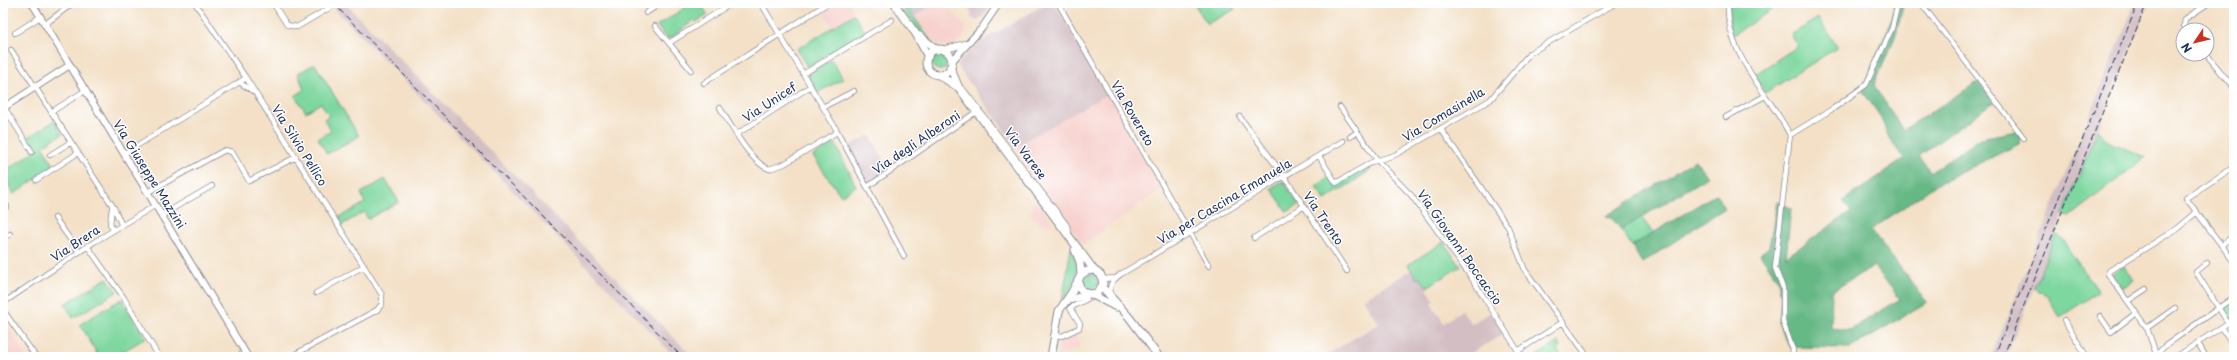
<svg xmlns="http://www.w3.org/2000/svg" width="2237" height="360" viewBox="0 0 2237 360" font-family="'Playpen Sans',sans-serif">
  <rect width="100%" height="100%" fill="#fff"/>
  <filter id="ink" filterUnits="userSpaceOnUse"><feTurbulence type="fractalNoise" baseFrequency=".025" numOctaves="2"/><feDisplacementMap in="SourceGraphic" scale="8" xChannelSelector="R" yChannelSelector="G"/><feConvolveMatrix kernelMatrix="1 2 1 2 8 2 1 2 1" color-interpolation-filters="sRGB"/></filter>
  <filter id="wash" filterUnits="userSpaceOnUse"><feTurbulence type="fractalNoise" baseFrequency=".012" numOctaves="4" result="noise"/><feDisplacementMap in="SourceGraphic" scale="16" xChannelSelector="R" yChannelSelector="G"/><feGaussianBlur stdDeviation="0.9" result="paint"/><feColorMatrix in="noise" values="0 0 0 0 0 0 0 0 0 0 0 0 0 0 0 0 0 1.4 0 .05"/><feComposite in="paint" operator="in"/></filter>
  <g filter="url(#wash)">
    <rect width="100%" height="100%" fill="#f3e0c6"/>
    <path fill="#f7d0cc" d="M824,3H849L855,14L833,28L820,7Z
      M935,3H946L966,28L962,40L957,43L946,46L935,43L915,17Z
      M1109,93L1162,189L1082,245L1016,146Z
      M1036,200L1053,224H1040L1031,213Z
      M3,324H6L27,357H3Z
      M1075,333L1081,348L1058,357L1060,338Z"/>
    <path fill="#d2bec3" d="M329,3H345L693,357H675Z
      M904,3H935L915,17Z
      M964,3H993L981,19L977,21L970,17L972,13Z
      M1047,3H1054L1056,6L1091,65L1090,69L1094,74L1097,75L1109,93L1016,146L957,66L972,47Z
      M2135,3H2149L2006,357H1991Z
      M870,135L890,171L867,186L847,147Z
      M1411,270L1417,279L1420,277L1434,300L1431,303L1444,323L1462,310L1471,324L1491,312L1505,333L1468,355V357H1322L1379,324L1363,299Z"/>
    <path fill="#7dd79e" stroke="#4c837e" d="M692,3H700L708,15L696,22L694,20L671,38H666L657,26Z
      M897,3H904L933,44L926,40Z
      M1194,3H1231L1235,9L1207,24Z
      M1731,3H1782L1733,35L1730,27L1729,4Z
      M854,14L865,32L807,67L797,49Z
      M1818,18L1838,47L1765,93L1754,75L1798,46L1791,35Z
      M931 61a9 9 0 1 1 18 0a9 9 0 1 1-18 0Z
      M832,60L843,79L817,93L809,78L810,72Z
      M315,64L359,136L327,154L318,138L331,131L324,119L329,116L321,103L306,112L295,96L304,90L298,73Z
      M54,121L62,134L43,146L54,166L14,194L3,177V172L34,152L26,138Z
      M2098,129L2109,142L2146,157L2069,217L2063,215Z
      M835,143L856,186L841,196L813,156Z
      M1368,165L1371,170L1325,200L1316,187L1329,176L1334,184Z
      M385,179L399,202L368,219L364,212L342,225L338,218L365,203L361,193Z
      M1283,181L1299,205L1287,212L1271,188Z
      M1641,217L1653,233L1632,246L1621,230Z
      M2056,234L2060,237L2098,292L2060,317L2047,295L2034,288Z
      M1443,242L1461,266L1427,287L1420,277L1417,279L1408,265Z
      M1071,248C1081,272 1078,280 1062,301Z
      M2123,265L2134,280L2122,288L2112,274Z
      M1082 282a8 8 0 1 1 16 0a8 8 0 1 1-16 0Z
      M107,278L117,292L73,318L65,304Z
      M122,299L146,338L113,357H99L80,324Z
      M2234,300V318L2230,321L2222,308Z
      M1558,342L1561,347L1557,350L1562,357H1535Z"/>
    <path fill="#66b885" stroke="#407472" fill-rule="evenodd" d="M1895,3H1904L1895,37L1874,85L1903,130L1978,82L1994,102L1919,156L1931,172L1981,138L2021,130L2019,144L1937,184L1871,230L1927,302L1851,348L1791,347L1783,334L1779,323L1781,296L1778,280L1760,254L1769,247L1777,202L1791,208L1786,257L1851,212L1843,201L1904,159L1889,138L1880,116L1862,90L1889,27ZM1874,266L1900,299L1850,330L1831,328L1832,291Z
      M1695,160L1707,177L1621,230L1611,217L1606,216Z
      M1716,194L1725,208L1642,263L1632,246Z"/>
  </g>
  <g filter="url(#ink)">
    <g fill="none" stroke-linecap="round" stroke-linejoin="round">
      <g stroke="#878892" stroke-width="6">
        <path id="street" d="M195,3L246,78L382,295V304L377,310L290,357
          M273,3L287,25L297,27L331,7
          M761,3L836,129L904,256
          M1058,3L1209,266
          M1728,3C1725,54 1768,92 1790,135
          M1921,3L2024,138
          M646,13L661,3
          M44,25L73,3
          M655,26L691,70
          M2187,30L2184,26L2185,19L2209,3
          M15,33L40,17
          M669,43L732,3
          M11,50L114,208L122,226
          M2206,54L2234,88
          M803,74L892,20
          M239,82L254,92
          M704,83L828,3
          M963,89L1066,224L1069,231L1068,236
          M4,107L32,152
          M823,107L854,91
          M1340,107L1378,161L1411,195L1425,214L1471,277L1522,357
          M720,108C731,125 750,162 769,169L784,164L837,132
          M51,112L86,90
          M1240,117L1284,176L1347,271
          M1726,117L1765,96
          M1441,129L1508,227L1525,270L1588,357
          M737,134L811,86
          M1790,135L1775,268L1783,288V322L1793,350L1792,357
          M1790,135L1834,108L1866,85L1892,28L1898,3
          M1350,137L1357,132
          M125,153L246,78
          M50,155L71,142
          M1319,156L1336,183L1372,162L1395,155L1490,100L1530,53L1616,3
          M2234,167L2186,198L2234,262
          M36,180L78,153
          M867,187L976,112
          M148,192L225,150L232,152L249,181L296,157
          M112,208L110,224L113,230
          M3,209L7,206
          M162,215L212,186
          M55,218L79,252
          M3,238L10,234
          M1254,238L1304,206
          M2222,245L2234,235
          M88,247L124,298L159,357
          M2207,263L2196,272L2228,323
          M1103,279L1116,278
          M316,293L364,266
          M1112,295C1107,285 1113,280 1121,274L1343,141
          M2128,301L2146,289
          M3,303L94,242L156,205
          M3,310L36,357
          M2100,316L2111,332L2136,313
          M2064,320L2087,357
          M2222,327L2234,347
          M2147,328L2175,308
          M1054,335L1062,336L1079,328L1080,324L1070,308L1087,299
          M2198,343L2206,357
          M1518,351L1563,322
          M2156,354L2147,328L2108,274L2109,271L2178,228L2197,212
          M237,357L245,353
          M2154,357L2165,346L2234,297
          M2176,357L2234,319"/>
      </g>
      <g stroke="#878892" stroke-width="8">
        <path id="secondary" d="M32,3L248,357
          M942,50L965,44
          M952,61L982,28L999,3
          M3,108L70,65"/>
      </g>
      <g stroke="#878892" stroke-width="9">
        <path id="primary" d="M894,3L916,34L928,57
          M920,36L937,50
          M926 62a13 13 0 1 1 26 0a13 13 0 1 1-26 0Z
          M950,67L959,88L1094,270
          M939,75L959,88
          M1075,250L1080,262L1081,275
          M1102,287L1129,317L1159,357
          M1091,294L1116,307
          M1067,301L1088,294
          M1051,357L1059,311L1072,292L1081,275L1087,271L1094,270L1101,275L1103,284L1097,293L1088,294L1081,290L1078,281"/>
      </g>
      <use href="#street" stroke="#fff" stroke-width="4.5"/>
      <use href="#secondary" stroke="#fff" stroke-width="6"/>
      <use href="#primary" stroke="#fff" stroke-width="7"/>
      <path stroke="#1b2f5e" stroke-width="1" stroke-dasharray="6 3" stroke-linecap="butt" d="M333,3L682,357
        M1994,357L2138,3
        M2003,357L2147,3"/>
    </g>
  </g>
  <g text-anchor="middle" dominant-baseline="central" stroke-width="3" stroke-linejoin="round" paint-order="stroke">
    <g font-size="12" fill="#1b2f5e" stroke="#fff">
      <text transform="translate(769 102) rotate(-33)">Via Unicef</text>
      <text transform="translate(1133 113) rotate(60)">Via Rovereto</text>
      <text transform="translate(1443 114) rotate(-31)">Via Comasinella</text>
      <text transform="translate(916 142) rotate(-34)">Via degli Alberoni</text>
      <text transform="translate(300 145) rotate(58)">Via Silvio Pellico</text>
      <text transform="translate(1026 153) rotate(53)">Via Varese</text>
      <text transform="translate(150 174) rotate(58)">Via Giuseppe Mazzini</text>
      <text transform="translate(1224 201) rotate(-31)">Via per Cascina Emanuela</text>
      <text transform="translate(1324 218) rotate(56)">Via Trento</text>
      <text transform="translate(75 243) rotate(-33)">Via Brera</text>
      <text transform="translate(1460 247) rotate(55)">Via Giovanni Boccaccio</text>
    </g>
  </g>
  <rect width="2237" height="360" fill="none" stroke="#fff" stroke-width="16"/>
  <g transform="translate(2195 42) rotate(235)"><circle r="19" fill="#ffffff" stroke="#a4acbf"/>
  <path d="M0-3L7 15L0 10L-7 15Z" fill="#c8321e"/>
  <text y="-6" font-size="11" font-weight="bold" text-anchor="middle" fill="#1b2f5e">N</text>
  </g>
</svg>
